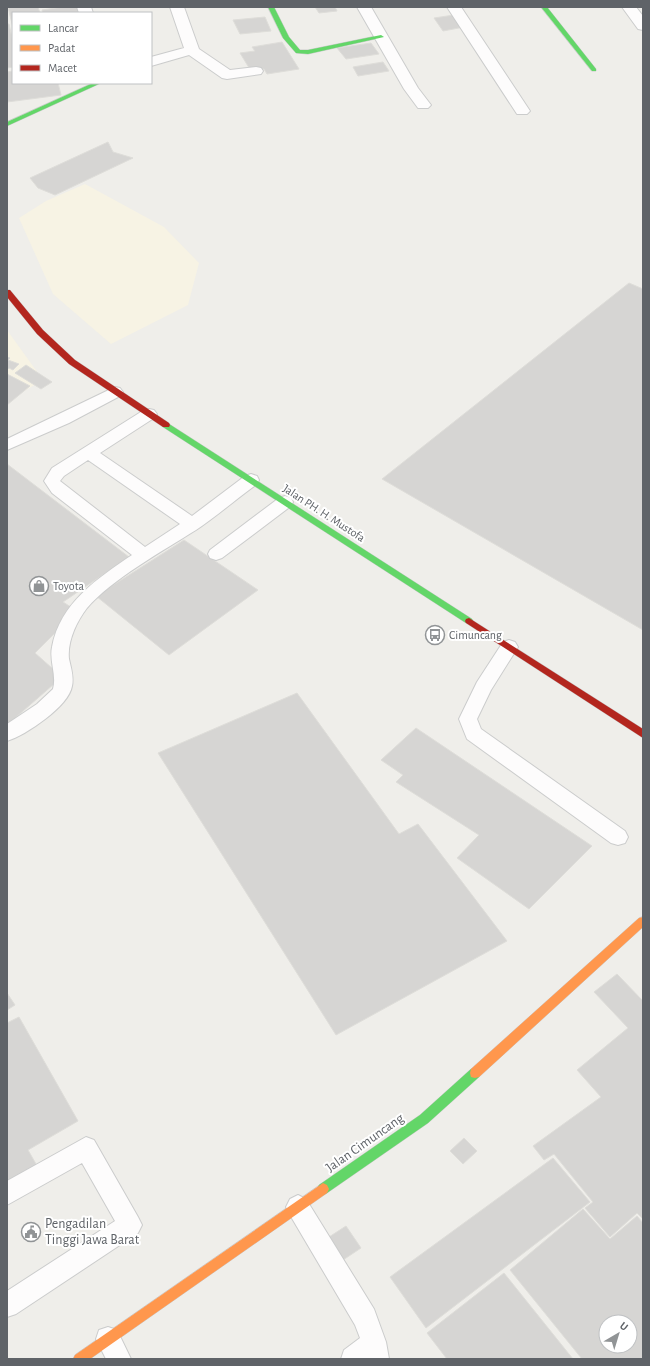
<svg xmlns="http://www.w3.org/2000/svg" width="650" height="1366" viewBox="0 0 650 1366" font-family="'Alegreya Sans',sans-serif">
  <rect width="100%" height="100%" fill="#efeeea"/>
  <path fill="#f7f3e4" d="M85,184L164,227L199,263L188,305L111,344L53,294L19,218L46,201Z
    M7,330L43,380L7,401Z"/>
  <path fill="#d6d5d3" stroke="#deddd9" fill-rule="evenodd" d="M8,7H38L40,13H13V28Z
    M63,7H77L79,13H43L42,10Z
    M315,7H335L337,11L319,13Z
    M454,15L464,27L443,31L434,18Z
    M265,17L271,31L240,34L233,20Z
    M7,24H9L13,42V67L7,68Z
    M282,42L299,69L267,74L264,69L251,71L240,53L255,51L252,47Z
    M371,43L379,54L346,59L337,48Z
    M383,62L389,71L358,76L353,67Z
    M13,71V83H58L61,95L7,102V72Z
    M108,142L113,152L133,158L55,195L38,188L30,178Z
    M629,283L643,289V630L382,479Z
    M7,357L10,358L8,360L19,364L13,370L9,368L7,370Z
    M26,365L52,382L41,389L15,373Z
    M7,374L30,386L7,405Z
    M7,464L129,557L63,602L77,611L35,653L62,677L7,725Z
    M184,540L258,590L169,655L96,596Z
    M297,693L399,834L418,824L507,941L336,1035L158,753Z
    M416,728L592,846L529,909L457,858L479,835L396,782L403,775L381,760Z
    M617,974L643,1001V1219L637,1213L610,1237L585,1208L593,1202L554,1154L544,1160L533,1146L601,1097L577,1070L628,1028L594,992Z
    M7,993L15,1005L7,1010Z
    M19,1017L78,1121L28,1150L40,1171L7,1191V1023Z
    M464,1138L477,1151L463,1164L450,1151Z
    M553,1158L590,1202L426,1328L390,1277Z
    M583,1209L610,1239L637,1216L643,1223V1359H582L510,1270ZM606,1322H630V1346H606Z
    M346,1226L361,1248L343,1260L329,1237Z
    M504,1273L573,1359H447L427,1333Z"/>
  <g fill="none" stroke-linecap="round" stroke-linejoin="round">
    <g stroke="#cbcccc" stroke-width="2">
      <path id="lane" d="M115,387L120,388L123,392L120,396L69,423L7,450V439Z
        M149,409L154,410L157,414L154,418L100,453L192,516L245,476L251,474L257,476L259,480L257,484C236,499 217,516 196,530C164,550 111,580 87,608C77,621 67,641 69,659C71,668 74,677 72,686C69,706 26,735 7,741V724L37,704L53,689C57,675 49,661 52,647C60,603 98,578 132,555L52,493L44,481L52,468L144,410ZM88,460L180,524L145,547L60,481L64,476Z
        M285,496L291,498L293,502L291,506L222,558L216,560L210,558L208,554L210,550L279,498Z
        M509,640L515,642L518,647L491,690L477,719L481,729L625,831L628,837L625,843L618,845L611,843L467,739L459,719L477,682L503,642Z
        M86,1137L94,1140L138,1217L142,1225L138,1233L16,1314L7,1317V1291L115,1221L82,1163L7,1205V1181Z
        M298,1195L306,1199L374,1309L386,1342L389,1359H341L344,1350L360,1338L355,1325L290,1215L286,1207L290,1199Z
        M108,1327L117,1330L131,1359H106L96,1339L99,1330Z"/>
    </g>
    <g stroke="#cbcccc" stroke-width="2">
      <path id="street" d="M77,7H91L93,13H79Z
        M170,7H184L199,49L230,70L256,67L261,68L263,71L261,74L227,79L222,78L189,55L151,66V57L184,48Z
        M357,7H371L418,88L431,105L428,108H418L404,89Z
        M447,7H461L530,111L527,114H517Z
        M622,7H636L643,16V30L638,29Z"/>
    </g>
    <g stroke="#cacacb" stroke-width="1">
      <path id="fast" d="M268,7H274L289,37L300,50H308L381,35L384,37L308,54L296,53L283,38Z
        M541,7H547L596,69V71H592Z
        M93,83H101L7,126V122Z
        M166,422L472,619L473,621L472,623H466L163,427L162,425Z
        M475,1068L479,1069L480,1073L479,1077L428,1123L327,1193L323,1195L319,1193L317,1189L319,1185L420,1115L471,1069Z"/>
    </g>
    <g stroke="#cacacb" stroke-width="1">
      <path id="slow" d="M643,917V927L479,1077L475,1078L471,1077L470,1073L471,1069L639,918Z
        M323,1183L327,1185L329,1189L327,1193L90,1359H73L75,1355Z"/>
    </g>
    <g stroke="#cacacb" stroke-width="1">
      <path id="jam" d="M7,290H10L43,330L75,360L169,423L170,425L169,427H163L69,364L37,334L7,297Z
        M469,618L643,729V738L466,623L465,621L466,619Z"/>
    </g>
    <use href="#lane" fill="#fdfcfc" fill-rule="evenodd"/>
    <use href="#street" fill="#fdfcfc" fill-rule="evenodd"/>
    <use href="#fast" fill="#63d668" fill-rule="evenodd"/>
    <use href="#slow" fill="#ff974d" fill-rule="evenodd"/>
    <use href="#jam" fill="#b3261e" fill-rule="evenodd"/>
  </g>
  <defs>
    <g id="shop-ring" transform="scale(1)"><circle r="9.5" fill="#fff" stroke="#919496" stroke-width="1.5"/><path d="M-5-2.5h2.3a2.7 3.5 0 0 1 5.4 0H5L5.5 6h-11ZM-1.5-2.5h3a1.5 2.3 0 0 0-3 0Z" fill="#919496"/></g>
    <g id="bus-ring" transform="scale(1)"><circle r="9.5" fill="#fff" stroke="#919496" stroke-width="1.5"/><path d="M-5-6H5V4H4V6H2V4H-2V6H-4V4H-5ZM-3.5-4V0h7V-4ZM-3.5 1.2v1.5H-2V1.2ZM2 1.2v1.5H3.5V1.2Z" fill="#919496"/></g>
    <g id="civic-ring" transform="scale(1)"><circle r="9.5" fill="#fff" stroke="#919496" stroke-width="1.5"/><path d="M-.6-6.5H3V-4.5H.6V-3L4-1V1h2V6H-6V1h2V-1L-.6-3ZM-1.2 2.5V6h2.4V2.5Z" fill="#919496"/></g>
  </defs>
  <g fill-rule="evenodd">
    <use href="#shop-ring" x="39" y="586"/>
    <use href="#bus-ring" x="435" y="635"/>
    <use href="#civic-ring" x="31" y="1232"/>
  </g>
  <g text-anchor="middle" dominant-baseline="central" stroke-width="4" stroke-linejoin="round" paint-order="stroke">
    <g font-size="12" fill="#5f6368" stroke="#fff">
      <text transform="translate(324 513) rotate(33)">Jalan PH. H. Mustofa</text>
    </g>
    <g font-size="12" fill="#5f6368" stroke="#fff" text-anchor="start">
      <text x="53" y="586">Toyota</text>
      <text x="449" y="635">Cimuncang</text>
    </g>
    <g font-size="14" fill="#5f6368" stroke="#fff">
      <text transform="translate(365 1143) rotate(-35)">Jalan Cimuncang</text>
    </g>
    <g font-size="14" fill="#5f6368" stroke="#fff" text-anchor="start">
      <text x="45" y="1224">Pengadilan<tspan x="45" dy="16">Tinggi Jawa Barat</tspan></text>
    </g>
  </g>
  <rect width="650" height="1366" fill="none" stroke="#5f6368" stroke-width="16"/>
  <rect x="12" y="12" width="140" height="72" fill="#ffffff" stroke="#bfc1c3"/>
  <rect x="20" y="25" width="20" height="6" fill="#63d668" stroke="#bfc1c3"/>
  <text x="48" y="32" font-size="12" fill="#5f6368">Lancar</text>
  <rect x="20" y="45" width="20" height="6" fill="#ff974d" stroke="#bfc1c3"/>
  <text x="48" y="52" font-size="12" fill="#5f6368">Padat</text>
  <rect x="20" y="65" width="20" height="6" fill="#b3261e" stroke="#bfc1c3"/>
  <text x="48" y="72" font-size="12" fill="#5f6368">Macet</text>
  <g transform="translate(618 1334) rotate(38)"><circle r="19" fill="#ffffff" stroke="#bfc1c3"/>
  <path d="M0-3L7 15L0 10L-7 15Z" fill="#919496"/>
  <text y="-6" font-size="11" font-weight="bold" text-anchor="middle" fill="#5f6368">U</text>
  </g>
</svg>
